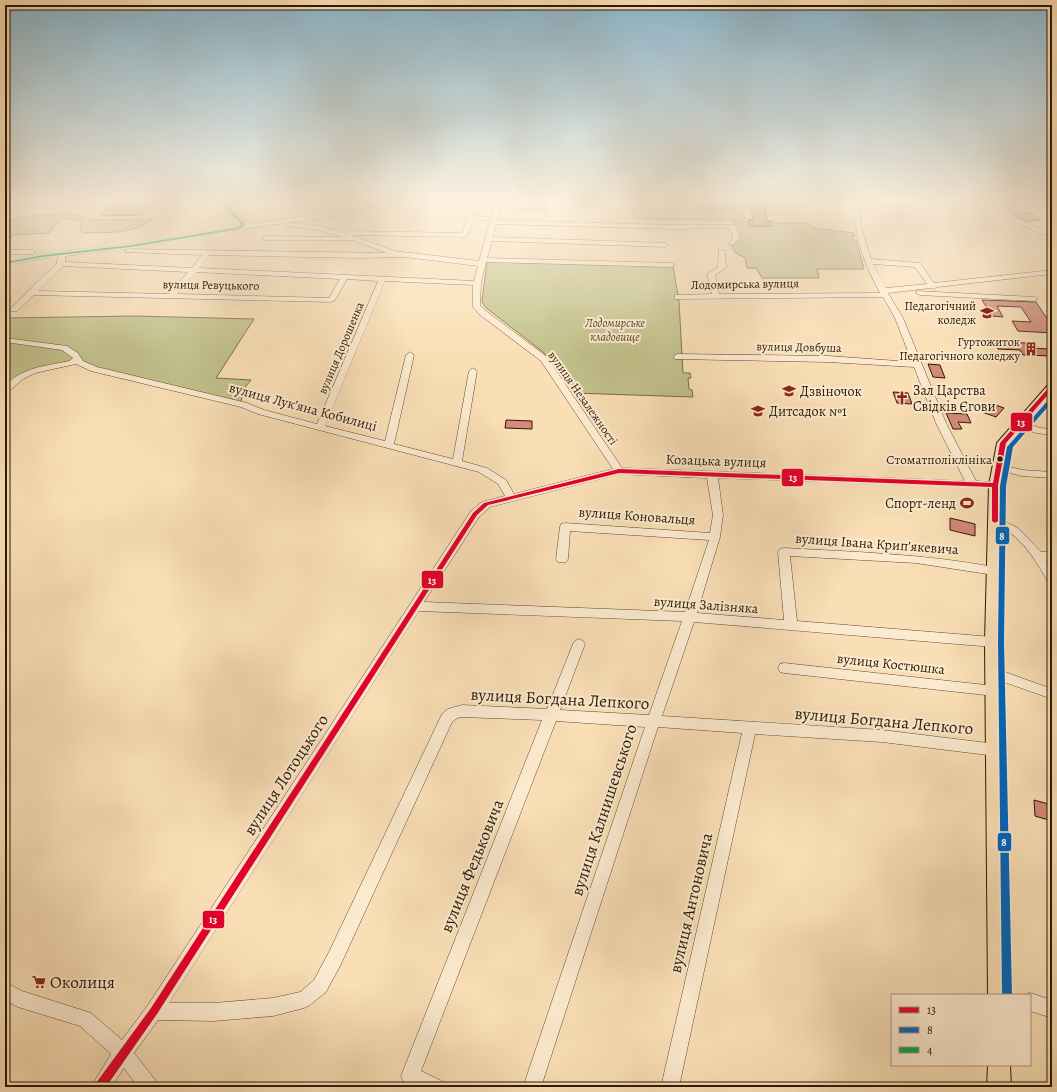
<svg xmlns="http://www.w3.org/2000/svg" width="1057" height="1092" viewBox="0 0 1057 1092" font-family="Alegreya,serif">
  <rect width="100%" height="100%" fill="#fadfb6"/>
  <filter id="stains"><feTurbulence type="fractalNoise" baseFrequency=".005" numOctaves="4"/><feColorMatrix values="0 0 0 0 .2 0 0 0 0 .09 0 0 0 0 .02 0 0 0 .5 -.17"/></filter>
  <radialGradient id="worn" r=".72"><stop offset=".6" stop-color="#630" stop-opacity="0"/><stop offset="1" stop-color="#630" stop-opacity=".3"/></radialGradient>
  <path fill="#c2c18b" stroke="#776c46" d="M516,200H547L546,210L514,209Z
    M632,200H775L776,201L766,204H741L745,220L634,219Z
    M72,214L95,220L153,219C131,235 109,232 83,233L80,229L82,222L62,217L49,233L14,235L9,239H5V222L23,216L29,217L31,215Z
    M748,220L770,221L776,223H809L812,228L854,233L855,236H852L853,240H856L864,269H817L819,278H762L756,268H747L745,258L736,253L732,248L734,242L739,238L734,222H748Z
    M487,262L673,266L679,301L683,373H690L691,378H688L689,389L692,390L693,397L573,393L561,373L543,352L485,307L482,301Z
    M135,316L254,319L216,378L251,380L246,386L240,403L136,379L73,360L32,371L5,389V318Z"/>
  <path fill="#d4897b" stroke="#2c1802" d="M118,200H154L142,215L100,216L111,203H115Z
    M1003,204H1016L1023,213L1029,212L1041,220L1028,221L1017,217Z
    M751,207L765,208L767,221H770L772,226H750L748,220H753Z
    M982,300L1036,302L1052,326V333L1018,331L1012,321L1031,322L1021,307L997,306L1003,317L992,316Z
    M994,342L1029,343L1032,348L1048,349L1052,356L1023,355L1020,350L998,349Z
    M928,364L940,365L945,378L933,377Z
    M893,392L908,393L912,404L897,403Z
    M990,403L1004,408L996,417L982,412Z
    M946,413L967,414L971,423L958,422L962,429H953Z
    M506,420L532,421V429L505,428Z
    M950,518L975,524V536L950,530Z
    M1034,800L1052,805V821L1035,816Z"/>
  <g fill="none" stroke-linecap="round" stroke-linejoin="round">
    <g stroke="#604a2f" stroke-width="1">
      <path id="minor" d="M224,200H230C231,216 242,218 255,223L375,207L410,200H421L375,211L256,227L131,248L65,256V262L192,268L202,255L126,252L124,251L128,249L387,253L352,240H265L262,238L265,236L343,237L319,230L287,226V224L289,223L319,226L345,233L348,231L462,233L469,215L491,218L496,200H502L497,220L674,225H735L740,238L731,246L728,244L733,238L730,228L674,229L496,224L493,237L665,243L668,245L665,247L492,241L487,258L671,263L675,265L671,267L486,262L481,283L480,305L486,311L547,357L622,468L965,481L936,423L914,367L828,362L675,359L674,357L675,355L678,354L828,356L912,362L895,318L883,297L675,299V295H678L712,294L707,274L718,267L719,250L725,251L726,268L715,275L719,294L880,293C862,261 856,236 852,200H858L862,231L871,259L920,263L934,283L1052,270V274L937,287L933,289L930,288L888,293L903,318L946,423L976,481L999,483L1000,485L999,487L718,478L723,515L720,537L697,613L784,620L778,552L780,549L784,548C854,552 925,554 994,567L998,568L1000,571L998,574L994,575L916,563L790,556L797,621L993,637L997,639L999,642L997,645L993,647L694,622L662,716L882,730L996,744L1001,746L1003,750L1001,754L996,756L882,742L755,734L679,1087H661L742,733L658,727L541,1087H523L645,727L556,721L421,1071L442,1081L445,1087H414L404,1082L401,1076L542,720L462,717L457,718L452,722L341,964L326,992L310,1005L304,1008L273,1016L214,1021L158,1020L134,1053L156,1081L159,1087H138L124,1068L111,1087H91L111,1054L80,1026L18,1007L5,1000V982L22,991L91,1013L122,1040L148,1005L471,511L482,502L505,496L498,484L479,472L258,414L241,407L91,371L76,364L35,373L23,379L8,392L5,393V385C27,366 42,367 69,361L73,358L62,350L5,342V338L67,346L78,353L83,361L97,367L247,403L264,410L317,424L378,281L347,279L335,300L331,302L34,295L17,311H11L10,309L57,263L58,256L5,265V261L43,254L131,244L247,225C234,221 224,214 224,200ZM474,218L490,221L479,261L394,251L351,235L465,237L468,235ZM209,255L359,258L405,257L478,266L474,281L199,268ZM873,264L915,267L927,284L886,288ZM63,266L188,272L169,294L38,291ZM196,272L340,279L329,298L177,294ZM385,281L473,285V307L480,315L541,361L613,469L514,494L506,480L487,468L462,461L477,371L473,368L469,371L453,459L394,444L414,355L410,352L406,355L385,441L325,426ZM619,474L707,478L713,515L710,533L565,523L561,524L560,527L556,559L558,562H566L568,559L570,531L709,540L685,612L424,602L479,517L490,507ZM419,611L682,621L649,715L560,710L585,644L583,641L579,639L575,641L573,644L547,709L462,705L448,709L442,714L329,952L314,980L300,992L273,998L214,1003H169Z
        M989,200H1052V204L998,202L1016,218L1052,233V237C1029,230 1005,219 989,200Z
        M5,250H32L36,252L32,254H5Z
        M917,291L1034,297L1038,299L1034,301L920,295L916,293Z
        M1020,421L1040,428L1052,429V435L1036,433L1017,426L1015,424L1017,422Z
        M998,464L1022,470L1052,472V478L1022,476L994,469L993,467L994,465Z
        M995,517L1018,528L1041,552H1052V560H1046L1052,569V583L1048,582C1038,564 1026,544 1009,532C1003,529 997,527 991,524L990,521L991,518Z
        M784,663L995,686L1000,687L1001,691L1000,695L995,696L784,673L780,672L778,668L780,664Z
        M994,668L1052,689V699L990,677L988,673L990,669Z
        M1030,993L1052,1000V1018L1030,1011V995H1026Z"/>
    </g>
    <g stroke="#2c1802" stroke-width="2">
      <path id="major" d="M1052,384V394L1009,444L1001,485V642L1010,995H988L985,642L989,485L997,443L1048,385Z
        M988,1065H1010L1011,1087H987Z"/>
    </g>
    <use href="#minor" fill="#fcead0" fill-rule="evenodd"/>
    <use href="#major" fill="#fadfb6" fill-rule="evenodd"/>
    <g stroke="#fcead0" stroke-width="3">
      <path id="bus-1" d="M1050,386H1052V390L1006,443L998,485V521L995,523L992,521V487L619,473L488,505L477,515L157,1014L106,1087H95L96,1083L151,1008L473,513L484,503L619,469L993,483L1000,443Z"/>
    </g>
    <g stroke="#fcead0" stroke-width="3">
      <path id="bus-2" d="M1050,398H1052V402L1013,447L1006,486L1004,642L1012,995H1002L998,642L1000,486L1007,447Z"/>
    </g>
    <g stroke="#fcead0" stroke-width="3">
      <path id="bus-3" d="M225,200H229L232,211L245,224L241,229L131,247L43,257L5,264V262L43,255L131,245L239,227L241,224L228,211Z"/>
    </g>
    <use href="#bus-1" fill="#e4002b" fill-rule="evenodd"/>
    <use href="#bus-2" fill="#0065bd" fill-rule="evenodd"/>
    <use href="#bus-3" fill="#00a651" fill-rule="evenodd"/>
  </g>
  <linearGradient id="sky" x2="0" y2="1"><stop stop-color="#8bb8cf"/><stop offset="0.57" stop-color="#fdf1de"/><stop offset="1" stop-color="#fdf1de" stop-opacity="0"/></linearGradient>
  <rect width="1057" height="353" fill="url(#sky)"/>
  <defs>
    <g id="university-bare" transform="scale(1.08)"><path d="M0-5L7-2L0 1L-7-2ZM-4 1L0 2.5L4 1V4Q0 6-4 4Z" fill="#8f2418" stroke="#fcead0" stroke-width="2.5" paint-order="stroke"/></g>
    <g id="building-bare" transform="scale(1.08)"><path d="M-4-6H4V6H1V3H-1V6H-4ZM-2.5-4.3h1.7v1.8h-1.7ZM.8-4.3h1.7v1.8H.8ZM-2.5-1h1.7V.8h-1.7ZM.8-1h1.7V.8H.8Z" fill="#8f2418" stroke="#fcead0" stroke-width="2.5" paint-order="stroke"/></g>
    <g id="school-bare" transform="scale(1.08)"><path d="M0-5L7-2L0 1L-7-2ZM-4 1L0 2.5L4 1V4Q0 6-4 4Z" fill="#8f2418" stroke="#fcead0" stroke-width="2.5" paint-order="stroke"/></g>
    <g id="church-bare" transform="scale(1.08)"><path d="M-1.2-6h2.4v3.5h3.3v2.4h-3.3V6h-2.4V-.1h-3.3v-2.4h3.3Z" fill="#8f2418" stroke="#fcead0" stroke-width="2.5" paint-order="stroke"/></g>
    <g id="stadium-bare" transform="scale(1.08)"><path d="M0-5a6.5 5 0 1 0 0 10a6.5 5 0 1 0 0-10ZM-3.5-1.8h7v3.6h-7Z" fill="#8f2418" stroke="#fcead0" stroke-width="2.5" paint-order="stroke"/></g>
    <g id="supermarket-bare" transform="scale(1.08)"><path d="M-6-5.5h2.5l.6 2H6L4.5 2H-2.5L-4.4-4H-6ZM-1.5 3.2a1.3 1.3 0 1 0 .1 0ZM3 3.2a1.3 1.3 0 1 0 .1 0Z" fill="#8f2418" stroke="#fcead0" stroke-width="2.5" paint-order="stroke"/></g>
  </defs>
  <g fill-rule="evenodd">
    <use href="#university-bare" x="987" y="313"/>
    <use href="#building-bare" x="1031" y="349"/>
    <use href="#school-bare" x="789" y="391"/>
    <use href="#church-bare" x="902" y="398"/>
    <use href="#school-bare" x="758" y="411"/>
    <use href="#stadium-bare" x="967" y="503"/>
    <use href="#supermarket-bare" x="39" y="982"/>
  </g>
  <circle fill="#2c1802" stroke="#fcead0" stroke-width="1.5" cx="1000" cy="459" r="3.5"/>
  <g text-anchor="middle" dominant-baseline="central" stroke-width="4" stroke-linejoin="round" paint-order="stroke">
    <g font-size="12" fill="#2c1802" stroke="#fcead0">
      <text transform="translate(745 284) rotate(-1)">Лодомирська вулиця</text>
      <text transform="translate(211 285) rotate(1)">вулиця Ревуцького</text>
      <text transform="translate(799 347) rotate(1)">вулиця Довбуша</text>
      <text transform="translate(341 348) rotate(-67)">вулиця Дорошенка</text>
      <text transform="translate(583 398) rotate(55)">вулиця Незалежності</text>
    </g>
    <g font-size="12" fill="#2c1802" stroke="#fcead0" text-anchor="end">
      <text x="976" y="306">Педагогічний<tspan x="976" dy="14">коледж</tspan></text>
      <text x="1020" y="342">Гуртожиток<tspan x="1020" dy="14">Педагогічного коледжу</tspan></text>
    </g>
    <g font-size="12" font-style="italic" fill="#594b2b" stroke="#fcead0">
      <text x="615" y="323">Лодомирське<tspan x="615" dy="14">кладовище</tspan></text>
    </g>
    <g font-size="13" fill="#2c1802" stroke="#fcead0" text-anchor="end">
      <text x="992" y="459">Стоматполіклініка</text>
    </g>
    <g font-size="14" fill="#2c1802" stroke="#fcead0" text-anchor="start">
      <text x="913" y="390">Зал Царства<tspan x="913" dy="16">Свідків Єгови</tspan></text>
      <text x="800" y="391">Дзвіночок</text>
      <text x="769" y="411">Дитсадок №1</text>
      <text x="956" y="503" text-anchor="end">Спорт-ленд</text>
    </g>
    <g font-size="14" fill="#2c1802" stroke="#fcead0">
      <text transform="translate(303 407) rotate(15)">вулиця Лукʼяна Кобилиці</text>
      <text transform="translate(716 461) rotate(2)">Козацька вулиця</text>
      <text transform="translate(637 516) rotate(4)">вулиця Коновальця</text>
      <text transform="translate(877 544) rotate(4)">вулиця Івана Крипʼякевича</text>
      <text transform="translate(706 605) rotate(4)">вулиця Залізняка</text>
      <text transform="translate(891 664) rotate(6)">вулиця Костюшка</text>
    </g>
    <g font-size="17" fill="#2c1802" stroke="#fcead0">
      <text transform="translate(560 699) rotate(3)">вулиця Богдана Лепкого</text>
      <text transform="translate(884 721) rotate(5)">вулиця Богдана Лепкого</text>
      <text transform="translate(286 775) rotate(-57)">вулиця Лотоцького</text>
      <text transform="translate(604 810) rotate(-72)">вулиця Калнишевського</text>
      <text transform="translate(472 866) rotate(-68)">вулиця Федьковича</text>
      <text transform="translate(691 903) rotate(-77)">вулиця Антоновича</text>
    </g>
    <g font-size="17" fill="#2c1802" stroke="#fcead0" text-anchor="start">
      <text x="50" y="982">Околиця</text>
    </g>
  </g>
  <g stroke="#fcead0" stroke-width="1.5">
    <rect x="1010" y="412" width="23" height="20" rx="4" fill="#e4002b"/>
    <rect x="781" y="468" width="23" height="19" rx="4" fill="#e4002b"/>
    <rect x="995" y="526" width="15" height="19" rx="4" fill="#0065bd"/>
    <rect x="421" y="570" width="23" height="19" rx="4" fill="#e4002b"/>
    <rect x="997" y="832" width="15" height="20" rx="4" fill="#0065bd"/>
    <rect x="202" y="910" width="23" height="19" rx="4" fill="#e4002b"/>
  </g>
  <g font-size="11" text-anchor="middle" font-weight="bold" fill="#fff">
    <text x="1021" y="426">13</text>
    <text x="793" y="481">13</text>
    <text x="1002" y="540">8</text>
    <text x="432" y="584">13</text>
    <text x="1004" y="846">8</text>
    <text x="213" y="923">13</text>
  </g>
  <rect width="1057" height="1092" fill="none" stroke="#fadfb6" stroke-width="20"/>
  <rect x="6" y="6" width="1045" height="1080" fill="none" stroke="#2c1802" stroke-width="2"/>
  <rect x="10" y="10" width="1037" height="1072" fill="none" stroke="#2c1802"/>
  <rect x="891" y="994" width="140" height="72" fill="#fcead0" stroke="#a9967e"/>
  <rect x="899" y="1007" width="20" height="6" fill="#e4002b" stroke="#a9967e"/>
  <text x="927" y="1014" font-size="12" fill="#2c1802">13</text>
  <rect x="899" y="1027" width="20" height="6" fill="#0065bd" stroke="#a9967e"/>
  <text x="927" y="1034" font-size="12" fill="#2c1802">8</text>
  <rect x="899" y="1047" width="20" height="6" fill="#00a651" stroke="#a9967e"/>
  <text x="927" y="1054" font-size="12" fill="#2c1802">4</text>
  <rect width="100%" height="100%" filter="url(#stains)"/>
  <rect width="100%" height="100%" fill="url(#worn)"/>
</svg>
